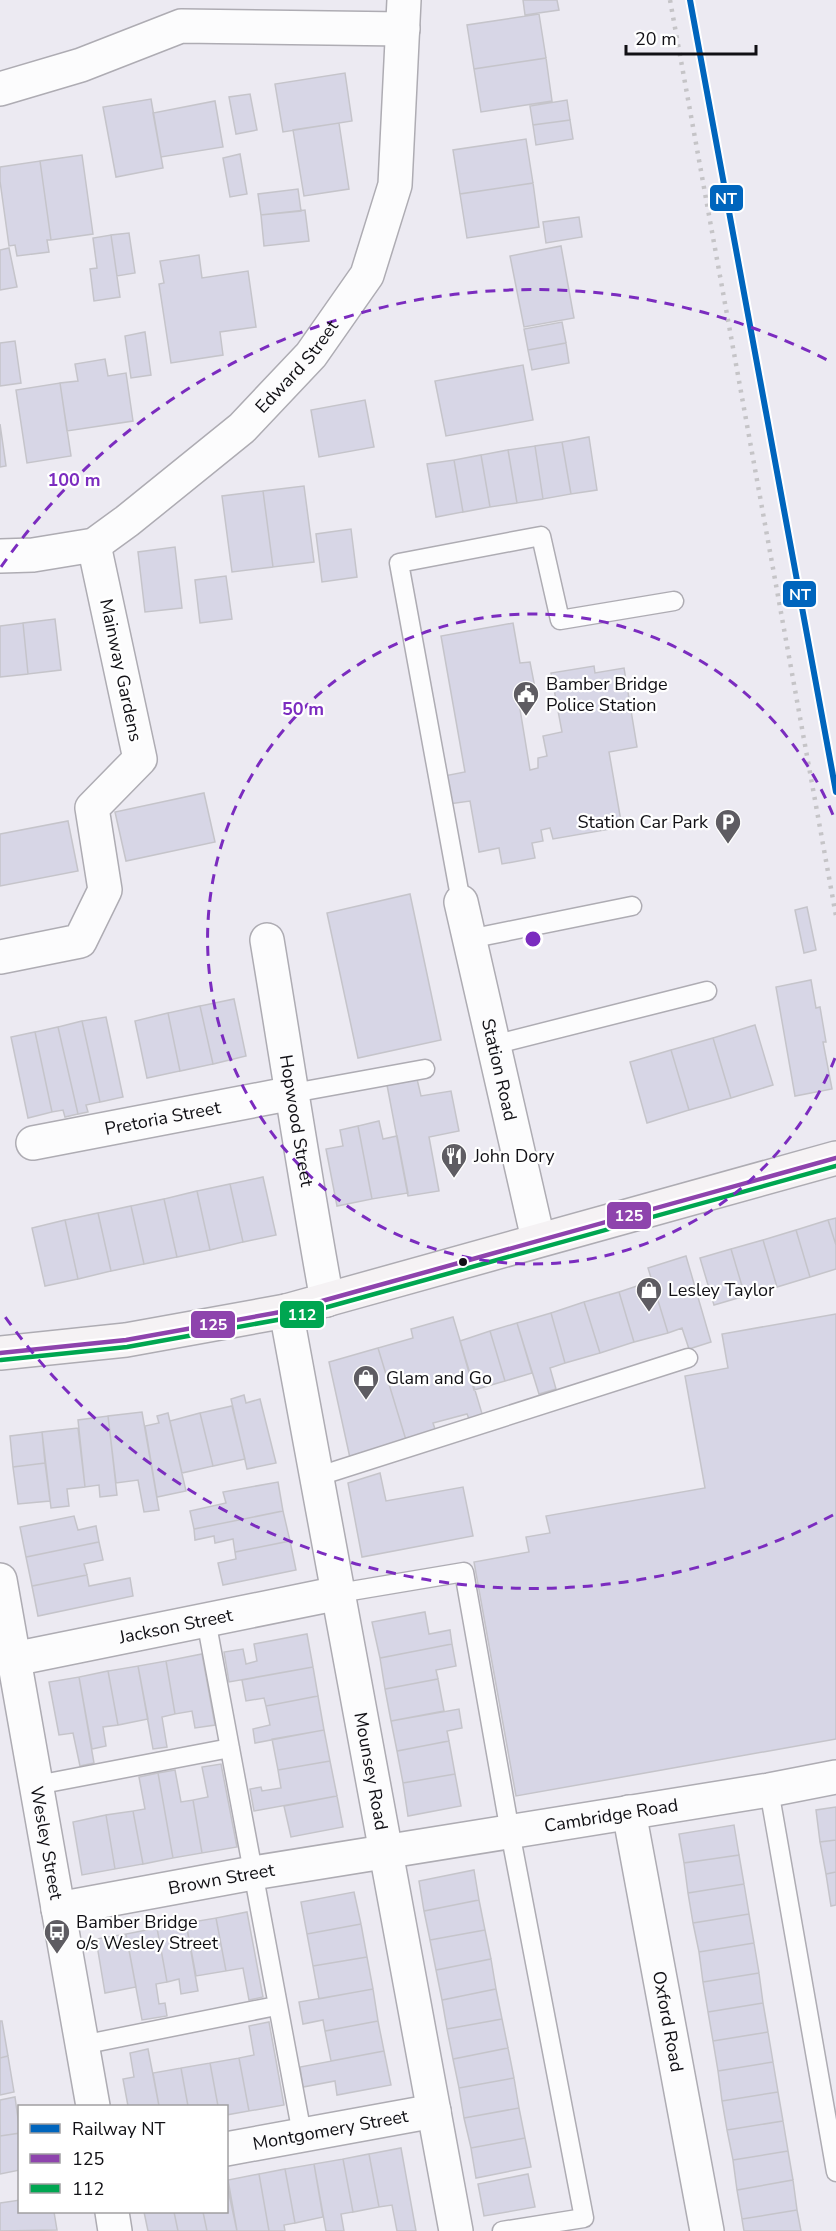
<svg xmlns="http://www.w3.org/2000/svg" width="836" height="2231" viewBox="0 0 836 2231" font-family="'Nunito Sans',sans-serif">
  <rect width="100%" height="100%" fill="#eceaf2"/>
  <path fill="#d7d6e6" stroke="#c5c4ca" stroke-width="1.5" d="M523,0H557L559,10L525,15Z
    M539,14L546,58L474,69L467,25Z
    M546,58L552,101L481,112L474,69Z
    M345,73L352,121L283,132L275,84Z
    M250,94L257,130L236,134L229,97Z
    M151,99L163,168L116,177L103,107Z
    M567,100L570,120L533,125L530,106Z
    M215,101L223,147L161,157L153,113Z
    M570,120L573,139L536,145L533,125Z
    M339,123L349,189L304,196L293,130Z
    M526,139L533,183L460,194L453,150Z
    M240,154L247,194L230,197L223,158Z
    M82,155L93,234L51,240L40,161Z
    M40,161L51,240H47L49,252L17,256L15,245L9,246L0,181V167Z
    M533,183L539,227L467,238L460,194Z
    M298,189L301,211L261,215L258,194Z
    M305,210L309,241L264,246L261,215Z
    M579,217L582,237L546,243L543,222Z
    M129,233L135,273L117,276L111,235Z
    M111,235L120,297L94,301L90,269L97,268L93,238Z
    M561,246L574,318L524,327L510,256Z
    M9,248L17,287L0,290V250Z
    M199,255L202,278L248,271L256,327L220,332L223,355L171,363L159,284L164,283L160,261Z
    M562,322L566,343L528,350L524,329Z
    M145,332L151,375L131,378L125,336Z
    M15,341L21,383L0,386V343Z
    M566,343L569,363L532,370L528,350Z
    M105,359L108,376L126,373L133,421L67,431L60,383L78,381L75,364Z
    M523,365L533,420L446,436L435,381Z
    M60,383L71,456L27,463L16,390Z
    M365,400L374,447L319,457L311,410Z
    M0,424L6,466L0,467Z
    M589,437L597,490L571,494L562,442Z
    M562,442L571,494L543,499L535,446Z
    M535,446L543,499L517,503L508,450Z
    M508,450L517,503L490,507L481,455Z
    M481,455L490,507L463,512L454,460Z
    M454,460L463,512L436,517L427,464Z
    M304,486L314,562L273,567L263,491Z
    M263,491L273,567L232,572L222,496Z
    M351,529L357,577L322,582L316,534Z
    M175,547L182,608L145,612L138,552Z
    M226,576L232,619L200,623L195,580Z
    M55,619L61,670L28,674L23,623Z
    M23,623L28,674L0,677V626Z
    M513,623L520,663L530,662L536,693L518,697L530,770L538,768V758L547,756L543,736L562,732L551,673L594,666L595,673L624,668L637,747L609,752L622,827L553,839L550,828L541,830L543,841L532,843L535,858L502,864L499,848L479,852L470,801L449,804L444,776L465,772L441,636Z
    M204,793L215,842L126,861L115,812Z
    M68,821L78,871L0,886V834Z
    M410,894L441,1040L358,1058L327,913Z
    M807,907L816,950L804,953L795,910Z
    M811,980L816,1008L820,1007L826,1042H823L832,1089L795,1096L776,987Z
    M234,999L246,1056L213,1064L200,1006Z
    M200,1006L213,1064L180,1071L168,1013Z
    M168,1013L180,1071L147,1078L135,1021Z
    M106,1017L123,1097L100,1102L82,1021Z
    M82,1021L100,1102L86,1105L88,1112L78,1114L58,1027Z
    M755,1025L773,1085L731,1098L713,1038Z
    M58,1027L78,1114L65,1117L63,1110L52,1112L35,1032Z
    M35,1032L52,1112L28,1118L11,1037Z
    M713,1038L731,1098L689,1110L671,1050Z
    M671,1050L689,1110L647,1123L630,1062Z
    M417,1079L421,1096L451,1091L459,1131L429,1137L439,1191L408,1196L387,1085Z
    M379,1121L383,1139L397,1136L408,1193L372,1199L358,1126Z
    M358,1126L372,1199L337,1206L326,1149L343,1146L340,1130Z
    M263,1177L276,1235L243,1242L230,1184Z
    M230,1184L243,1242L210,1250L197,1191Z
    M197,1191L210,1250L177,1257L164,1199Z
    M164,1199L177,1257L144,1264L131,1206Z
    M131,1206L144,1264L111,1271L98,1213Z
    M98,1213L111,1271L78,1279L65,1220Z
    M836,1218V1245L828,1220Z
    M65,1220L78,1279L45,1286L32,1228Z
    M828,1220L836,1245V1269L810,1277L796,1230Z
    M796,1230L810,1277L777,1287L763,1240Z
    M763,1240L777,1287L745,1296L731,1249Z
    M731,1249L745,1296L714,1305L700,1258Z
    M686,1256L711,1342L689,1349L682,1328L668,1333L648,1268Z
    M652,1281L668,1333L634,1342L619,1292Z
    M619,1292L634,1342L600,1353L584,1302Z
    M584,1302L600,1353L565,1363L551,1313Z
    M551,1313L565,1363L550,1368L556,1389L539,1394L517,1323Z
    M836,1314V1739L516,1796L474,1562L529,1552L526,1537L550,1533L546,1516L705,1488L685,1376L728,1368L722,1334Z
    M453,1317L483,1417L470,1421L467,1414L433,1423L436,1432L406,1440L378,1348L413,1338L411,1329Z
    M517,1323L532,1373L505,1381L490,1331Z
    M490,1331L505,1381L474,1390L460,1341Z
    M378,1348L406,1440L350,1458L329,1362Z
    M244,1395L246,1403L260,1399L276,1463L247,1469L231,1399Z
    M232,1406L245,1459L213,1466L200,1413Z
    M142,1412L159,1510L144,1512L138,1480L116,1483L108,1416Z
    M168,1413L186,1491L157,1497L145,1426L159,1423L157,1416Z
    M200,1413L213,1466L182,1473L170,1421Z
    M108,1416L117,1495L100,1497L99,1485L85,1487L78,1420Z
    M78,1428L85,1487L67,1489L69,1506L51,1508L42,1432Z
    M42,1432L45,1463L13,1467L10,1436Z
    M45,1463L50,1501L18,1504L13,1467Z
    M380,1473L386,1501L463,1487L473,1536L362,1557L348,1483Z
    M278,1482L283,1511L194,1529L190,1511L226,1503L223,1492Z
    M283,1511L290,1541L235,1552L233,1539L215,1543L214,1536L195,1540L194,1529Z
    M74,1516L78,1530L96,1526L99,1542L26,1557L20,1527Z
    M290,1541L296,1570L223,1585L218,1563L236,1559L235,1552Z
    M99,1542L103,1560L84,1564L87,1575L32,1586L26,1557Z
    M87,1575L89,1586L130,1578L133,1596L38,1616L32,1586Z
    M425,1612L429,1634L450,1630L452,1644L380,1658L372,1622Z
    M307,1634L313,1667L229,1682L224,1652L243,1649L246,1664L257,1661L254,1644Z
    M452,1644L456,1666L436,1670L438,1679L385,1689L380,1658Z
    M202,1654L215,1725L195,1728L192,1711L175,1714L166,1661Z
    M166,1661L175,1714L162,1717L167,1747L153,1749L138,1666Z
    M138,1666L148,1719L118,1725L108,1671Z
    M313,1667L318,1696L266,1706L264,1698L246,1701L242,1680Z
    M108,1671L118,1725L103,1727L106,1746L92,1749L79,1677Z
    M79,1677L94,1763L80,1766L73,1733L59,1735L49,1682Z
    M438,1679L444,1711L391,1721L385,1689Z
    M318,1696L324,1730L255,1743L253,1729L270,1725L266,1706Z
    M459,1709L462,1728L447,1731L449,1741L397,1751L391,1721Z
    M324,1730L330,1761L278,1770L272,1739Z
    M449,1741L455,1774L403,1783L397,1751Z
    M330,1761L337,1796L254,1811L250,1789L261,1787L262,1791L281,1788L278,1770Z
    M221,1764L237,1847L202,1853L193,1800L208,1797L202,1767Z
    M175,1770L181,1802L193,1800L202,1853L173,1858L158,1773Z
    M158,1773L173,1858L143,1864L133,1811L145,1809L139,1777Z
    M455,1774L461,1806L408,1816L403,1783Z
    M337,1796L343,1827L291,1837L284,1806Z
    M836,1807V1840L820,1842L816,1810Z
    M133,1811L143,1864L115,1869L106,1815Z
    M106,1815L115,1869L82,1875L73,1822Z
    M734,1825L739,1855L684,1863L679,1834Z
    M836,1840V1872L826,1874L820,1842Z
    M739,1855L744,1884L688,1893L684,1863Z
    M474,1870L479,1900L424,1911L419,1881Z
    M836,1872V1905L831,1906L826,1874Z
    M744,1884L749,1914L693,1923L688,1893Z
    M354,1892L361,1924L307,1934L301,1902Z
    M479,1900L485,1930L430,1940L424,1911Z
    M247,1912L263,1997L249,2000L243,1968L226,1971L216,1918Z
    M749,1914L754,1943L699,1952L693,1923Z
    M216,1918L226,1971L196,1976L186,1923Z
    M186,1923L198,1991L181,1994L179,1979L167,1982L157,1928Z
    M361,1924L367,1957L313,1966L307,1934Z
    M157,1928L167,1982L156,1984L159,2004L165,2003L167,2016L142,2020L126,1934Z
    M485,1930L491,1959L436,1970L430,1940Z
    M126,1934L136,1987L105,1993L96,1939Z
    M754,1943L759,1973L703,1982L699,1952Z
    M367,1957L373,1989L319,1999L313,1966Z
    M491,1959L496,1989L442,2000L436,1970Z
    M759,1973L763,2003L708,2012L703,1982Z
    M373,1989L378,2021L325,2031L323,2020L303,2024L299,2002Z
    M496,1989L502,2019L447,2029L442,2000Z
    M763,2003L768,2032L713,2041L708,2012Z
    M502,2019L508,2048L453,2059L447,2029Z
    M0,2021H2L8,2056L0,2058Z
    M378,2021L384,2051L331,2061L325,2031Z
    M269,2022L284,2105L249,2111L239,2058L254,2055L249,2026Z
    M768,2032L773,2062L718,2071L713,2041Z
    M508,2048L514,2078L459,2088L453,2059Z
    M148,2049L159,2106H128L123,2079L134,2077L130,2053Z
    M384,2051L391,2085L337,2095L335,2081L303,2087L300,2067Z
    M8,2056L14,2092L0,2095V2058Z
    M239,2058L249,2111L226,2115V2106H218L210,2063Z
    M773,2062L778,2092L722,2101L718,2071Z
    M210,2063L218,2106H188L181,2068Z
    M181,2068L188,2106H159L153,2073Z
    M514,2078L519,2108L464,2118L459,2088Z
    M778,2092L783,2121L727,2130L722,2101Z
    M15,2097L20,2133L0,2136V2100Z
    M519,2108L525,2138L471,2148L464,2118Z
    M783,2121L788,2151L733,2160L727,2130Z
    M20,2133V2170L0,2174V2136Z
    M525,2138L531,2167L476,2178L471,2148Z
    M401,2148L416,2231H397L392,2205L379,2207L369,2154Z
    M788,2151L793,2180L737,2190L733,2160Z
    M369,2154L379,2207L353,2212L343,2159Z
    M343,2159L353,2212L341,2214L344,2231H326L314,2164Z
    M314,2164L323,2217L295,2223L285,2169Z
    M285,2169L295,2223L284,2225L285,2231H269L259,2174Z
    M259,2174L269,2231H237L228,2180Z
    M528,2174L535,2207L484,2216L478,2184Z
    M226,2180L237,2231H207L203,2212H226Z
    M793,2180L797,2210L742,2219L737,2190Z
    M20,2200V2212H54L57,2230L0,2231V2203Z
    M797,2210L801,2231H744L742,2219Z
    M144,2212H174L178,2231H148Z
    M174,2212H203L207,2231H178Z"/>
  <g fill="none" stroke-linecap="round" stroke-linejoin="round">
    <g stroke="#aeacb3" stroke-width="21">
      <path id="lane" d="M461,902L399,563L541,536L560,620L674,601
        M469,939L632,906
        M493,1045L707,991
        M293,1093L425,1069
        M316,1477L688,1358
        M339,1593L464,1572L510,1832L584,2218L502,2231
        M206,1620L302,2134
        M37,1785L230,1748
        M769,1790L836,2172
        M82,2045L276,2006"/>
    </g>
    <g stroke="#aeacb3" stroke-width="36">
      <g id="street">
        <path d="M0,89L81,65L181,26L403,29"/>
        <path id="s1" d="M0,556L33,555L94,545L127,521L242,428L311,355L367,275L395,185L404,0"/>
        <path id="s2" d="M461,902L538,1239"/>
        <path id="s3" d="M267,940C287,1060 305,1180 327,1300"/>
        <path d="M0,957L80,941L105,890L92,808L140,759L94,545"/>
        <path id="s4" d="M33,1143L293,1093"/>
        <path id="s5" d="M286,1311L456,2231"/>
        <path id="s6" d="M0,1580L93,2106"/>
        <path id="s7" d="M14,1659L339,1593"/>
        <path id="s8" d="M629,1812L707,2231"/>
        <path id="s9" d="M58,1909L253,1873L769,1790L836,1777"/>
        <path id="s10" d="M226,2149L434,2111"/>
        <path d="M112,2212L115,2231"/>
      </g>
    </g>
    <g stroke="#aeacb3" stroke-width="36">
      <path id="secondary" d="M0,1353L126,1340L286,1311L836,1158"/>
    </g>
    <use href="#lane" stroke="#fcfcfd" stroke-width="18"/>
    <use href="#street" stroke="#fcfcfd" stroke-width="33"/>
    <use href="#secondary" stroke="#f5f2f4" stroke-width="33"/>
    <path stroke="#c5c4c7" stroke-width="4.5" stroke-dasharray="3 6" stroke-linecap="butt" d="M670,0L836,916"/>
    <g stroke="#fff" stroke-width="9">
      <path id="bus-1" d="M0,1353L126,1340L286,1311L836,1158"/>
    </g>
    <g stroke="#fff" stroke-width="9">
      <path id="bus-2" d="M1,1360L127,1347L288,1318L836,1166"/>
    </g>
    <use href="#bus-1" stroke="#8e44ad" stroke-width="4.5"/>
    <use href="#bus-2" stroke="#00a651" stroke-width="4.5"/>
    <g stroke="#fff" stroke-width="10">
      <path id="rail-1" d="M690,0L836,792"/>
    </g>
    <use href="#rail-1" stroke="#0065bd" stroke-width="6"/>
  </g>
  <g fill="none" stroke="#7b2cbf" stroke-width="3" stroke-dasharray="10 8">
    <path d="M835 1058A325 325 0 1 1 835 820"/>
    <path d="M833 1515A649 649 0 0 1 1 1311M1 567A649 649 0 0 1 833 363"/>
  </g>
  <defs>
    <g id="civic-pin" transform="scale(1.35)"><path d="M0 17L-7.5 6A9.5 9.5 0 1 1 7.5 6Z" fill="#5e5c62" stroke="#fff"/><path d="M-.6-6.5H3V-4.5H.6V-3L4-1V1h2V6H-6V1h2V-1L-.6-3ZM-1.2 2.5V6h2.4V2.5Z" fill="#fff"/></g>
    <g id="parking-pin" transform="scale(1.35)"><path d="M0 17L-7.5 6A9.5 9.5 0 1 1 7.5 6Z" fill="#5e5c62" stroke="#fff"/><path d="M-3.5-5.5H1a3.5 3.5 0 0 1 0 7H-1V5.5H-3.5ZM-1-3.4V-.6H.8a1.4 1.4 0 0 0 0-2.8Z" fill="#fff"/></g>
    <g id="restaurant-pin" transform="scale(1.35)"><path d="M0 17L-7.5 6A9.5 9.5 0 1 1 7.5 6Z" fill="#5e5c62" stroke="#fff"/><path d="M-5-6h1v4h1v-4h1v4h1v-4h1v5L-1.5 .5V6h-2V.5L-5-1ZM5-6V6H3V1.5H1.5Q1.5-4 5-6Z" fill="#fff"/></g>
    <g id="shop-pin" transform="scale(1.35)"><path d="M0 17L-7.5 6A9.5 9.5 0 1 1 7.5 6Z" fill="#5e5c62" stroke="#fff"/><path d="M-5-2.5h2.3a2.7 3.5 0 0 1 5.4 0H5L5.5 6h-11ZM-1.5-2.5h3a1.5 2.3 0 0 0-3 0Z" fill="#fff"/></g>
    <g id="bus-pin" transform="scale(1.35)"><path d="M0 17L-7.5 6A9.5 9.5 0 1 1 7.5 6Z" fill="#5e5c62" stroke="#fff"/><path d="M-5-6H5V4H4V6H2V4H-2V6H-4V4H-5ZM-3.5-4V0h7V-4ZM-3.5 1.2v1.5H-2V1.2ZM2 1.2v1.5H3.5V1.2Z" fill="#fff"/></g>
  </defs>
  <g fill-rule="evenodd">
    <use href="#civic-pin" x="526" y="694"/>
    <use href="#parking-pin" x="728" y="822"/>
    <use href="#restaurant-pin" x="454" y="1156"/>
    <use href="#shop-pin" x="649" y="1290"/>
    <use href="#shop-pin" x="366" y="1378"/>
    <use href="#bus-pin" x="57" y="1932"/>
  </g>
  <circle fill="#111015" stroke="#fff" stroke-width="2" cx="463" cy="1262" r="5"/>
  <g text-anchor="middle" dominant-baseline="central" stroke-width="4.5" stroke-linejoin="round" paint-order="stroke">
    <g font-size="18" fill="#111015" stroke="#fff">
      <text stroke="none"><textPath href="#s1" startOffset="366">Edward Street</textPath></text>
      <text transform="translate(121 670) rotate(78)">Mainway Gardens</text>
      <text stroke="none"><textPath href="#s2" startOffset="172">Station Road</textPath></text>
      <text stroke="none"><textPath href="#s4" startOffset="132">Pretoria Street</textPath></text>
      <text stroke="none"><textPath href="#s3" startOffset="183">Hopwood Street</textPath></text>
      <text stroke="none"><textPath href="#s7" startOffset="165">Jackson Street</textPath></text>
      <text stroke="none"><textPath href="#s5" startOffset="468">Mounsey Road</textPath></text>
      <text stroke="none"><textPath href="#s9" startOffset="561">Cambridge Road</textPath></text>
      <text stroke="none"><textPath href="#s6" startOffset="267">Wesley Street</textPath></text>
      <text stroke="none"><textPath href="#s9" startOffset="166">Brown Street</textPath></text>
      <text stroke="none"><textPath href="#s8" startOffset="213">Oxford Road</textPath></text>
      <text stroke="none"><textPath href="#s10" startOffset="106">Montgomery Street</textPath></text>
    </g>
    <g font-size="18" fill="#111015" stroke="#fff" text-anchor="start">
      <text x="546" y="684">Bamber Bridge<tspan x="546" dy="21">Police Station</tspan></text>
      <text x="708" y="822" text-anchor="end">Station Car Park</text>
      <text x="474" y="1156">John Dory</text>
      <text x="668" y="1290">Lesley Taylor</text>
      <text x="386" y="1378">Glam and Go</text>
      <text x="76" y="1922">Bamber Bridge<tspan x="76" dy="21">o/s Wesley Street</tspan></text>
    </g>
  </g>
  <circle cx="533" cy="939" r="9" fill="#7b2cbf" stroke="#fff" stroke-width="3"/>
  <g font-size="18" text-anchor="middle" font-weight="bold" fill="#7b2cbf" stroke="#fff" stroke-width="4.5" stroke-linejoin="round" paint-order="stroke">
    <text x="74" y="486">100 m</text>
    <text x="303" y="715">50 m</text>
  </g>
  <g stroke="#fff" stroke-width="2">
    <rect x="709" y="184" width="35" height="28" rx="6" fill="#0065bd"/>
    <rect x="782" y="580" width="35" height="28" rx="6" fill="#0065bd"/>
    <rect x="606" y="1201" width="46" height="29" rx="6" fill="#8e44ad"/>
    <rect x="279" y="1300" width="46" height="29" rx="6" fill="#00a651"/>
    <rect x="190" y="1310" width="46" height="29" rx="6" fill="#8e44ad"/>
  </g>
  <g font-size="16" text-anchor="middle" font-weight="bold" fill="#fff">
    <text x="726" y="204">NT</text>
    <text x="800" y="600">NT</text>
    <text x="629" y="1221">125</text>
    <text x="302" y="1320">112</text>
    <text x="213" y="1330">125</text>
  </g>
  <rect x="18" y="2105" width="210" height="108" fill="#ffffff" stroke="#a09fa1" stroke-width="1.5"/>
  <rect x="30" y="2124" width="30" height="9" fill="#0065bd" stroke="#a09fa1" stroke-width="1.5"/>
  <text x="72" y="2135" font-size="18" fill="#111015">Railway NT</text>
  <rect x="30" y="2154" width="30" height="9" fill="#8e44ad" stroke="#a09fa1" stroke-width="1.5"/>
  <text x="72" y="2165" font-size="18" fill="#111015">125</text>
  <rect x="30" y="2184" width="30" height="9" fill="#00a651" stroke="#a09fa1" stroke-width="1.5"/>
  <text x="72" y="2195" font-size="18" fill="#111015">112</text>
  <path d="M626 45v9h130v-9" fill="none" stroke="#111015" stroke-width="3"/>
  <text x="635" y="45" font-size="18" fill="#111015" stroke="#ffffff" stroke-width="4.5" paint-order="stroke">20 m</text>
</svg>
